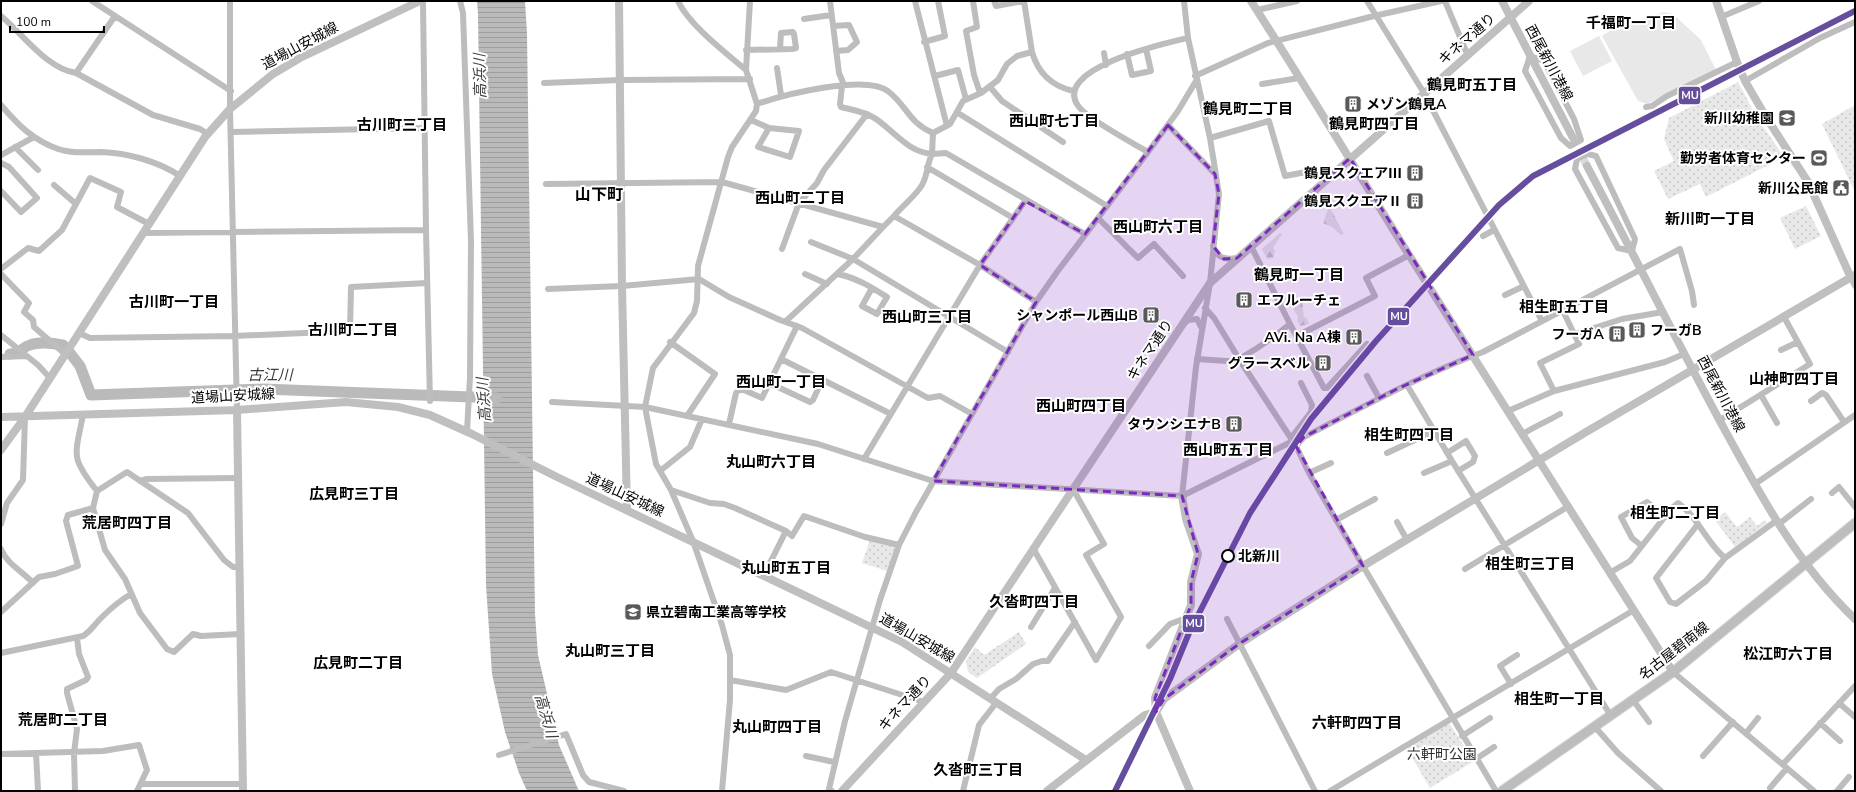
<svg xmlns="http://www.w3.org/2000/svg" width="1856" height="792" viewBox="0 0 1856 792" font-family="'Nunito Sans','Noto Sans JP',sans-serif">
  <defs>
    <pattern id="forest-firs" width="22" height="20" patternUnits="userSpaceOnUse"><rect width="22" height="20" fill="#e8e8e8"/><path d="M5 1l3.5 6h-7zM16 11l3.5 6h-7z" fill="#c5c5c5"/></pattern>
    <pattern id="park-dots" width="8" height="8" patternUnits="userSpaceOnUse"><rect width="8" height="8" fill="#e8e8e8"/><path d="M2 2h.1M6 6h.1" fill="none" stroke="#c5c5c5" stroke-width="1.8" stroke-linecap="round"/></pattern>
    <pattern id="water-rules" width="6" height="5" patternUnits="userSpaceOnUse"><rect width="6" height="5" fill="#bababa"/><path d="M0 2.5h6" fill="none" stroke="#9e9e9e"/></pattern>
  </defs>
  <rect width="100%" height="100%" fill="#fff"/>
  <path fill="#e8e8e8" d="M1664,12L1673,14L1701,40L1716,70L1647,104L1638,101L1602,36L1616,27Z
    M1599,36L1612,61L1583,76L1570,51Z"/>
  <path fill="url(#forest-firs)" d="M1329,206L1344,234L1341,235L1332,227L1323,223Z
    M1280,233L1282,234L1273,248L1275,251L1273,258L1267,259L1262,249Z
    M1302,301L1304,318L1306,317L1309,324L1300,326L1297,320L1298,317L1293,308Z"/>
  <path fill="url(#park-dots)" d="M1738,82L1756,116L1784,157L1706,197L1700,184L1668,199L1654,171L1674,161L1664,139L1669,118Z
    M1855,105V192L1822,124Z
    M1806,206L1821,236L1795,249L1780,218Z
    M1725,512L1737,527L1750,517L1757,526L1765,520L1767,523L1735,547L1715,520Z
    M870,540L894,546L896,549L887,571L862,563Z
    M1019,632L1026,644L977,678L968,672L966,661L975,647L984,655Z
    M1449,723L1474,761L1430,788L1407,749Z"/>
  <path fill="url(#water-rules)" d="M477,1H525L527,33L535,614L538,655L559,745L579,791H527L519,773L505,732L492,674L486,585L478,14Z"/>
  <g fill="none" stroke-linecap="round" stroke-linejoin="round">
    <path stroke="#bababa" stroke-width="11" d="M70,353L80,366L91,395L263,389L497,398
      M10,354C22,354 21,347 30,345C40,341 52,343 63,345"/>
    <path stroke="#d9d9d9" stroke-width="8" stroke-dasharray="8 4" stroke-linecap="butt" d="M1573,138L1587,166"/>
    <g stroke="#dbdbdb" stroke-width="11">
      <path id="primary" d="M1502,791L1673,672L1855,523"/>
    </g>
    <path stroke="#bdbdbd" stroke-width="6" d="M92,1L231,91
      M230,1V109L237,410
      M423,1L426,230L430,401
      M460,1L463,13L471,241L470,377L467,431
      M678,1C689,25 726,53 746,70
      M830,1L839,73L844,85
      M915,1L947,126
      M973,1L977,27L966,31L974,75L980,93
      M994,1L996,6L1024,1
      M1024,1L1032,52
      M1367,1L1424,93L1542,321
      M1445,1L1468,56
      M1257,10L1297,1
      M1,16C24,35 46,68 76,73L153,115L200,129L208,134
      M1721,17L1759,1
      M804,19L831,15
      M833,26L849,25L857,42L848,50L836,51
      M924,42L945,36L938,1
      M746,50L792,49L796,48L794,34L793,32L781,33L780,49
      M1104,53L1106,65
      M1127,54L1132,75L1151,71L1146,49
      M1530,56L1544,61L1574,119L1581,140L1570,146L1561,138L1525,71Z
      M777,68L781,95
      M76,73L115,16
      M935,76L958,70L966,99
      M1195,76L1268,43L1374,16L1441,1
      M1745,81L1820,38L1855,22
      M544,83L621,80L750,79
      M1262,84L1299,78
      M842,86L840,104L841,107C853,110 866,112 876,119C895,132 908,152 932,154C927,164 928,173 923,183C919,193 901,207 894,216
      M990,87L1002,101L1063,142
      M757,104C783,95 867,73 889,92C907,106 909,123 933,133L950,124L963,101L981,93L998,80L1007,64L1017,56L1032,52C1038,73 1052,86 1073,91
      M1,105C18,125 33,140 58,149C72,154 87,152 101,152C127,153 158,161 180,176
      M1646,107L1652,106L1667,96L1737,62
      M958,113L1107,206
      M751,120L769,128L799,131L790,157L758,147L769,128
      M1168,125L1215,174
      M232,132L424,128
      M933,133L932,154L946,153L1085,234
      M1210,138L1269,121L1285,176L1306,172L1331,175
      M15,147L38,170
      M1148,152C1133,143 1089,120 1079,107C1049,69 1166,43 1188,38
      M1588,154L1596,156L1635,239L1632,251L1618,248L1575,169L1577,159Z
      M1,155L34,137
      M1,163L9,167L37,198L21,212L1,191
      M927,167L1013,218
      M546,184L722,182L883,227L894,216L980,265L1036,302
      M54,185L76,204
      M1098,218L1138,258L1154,244L1183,276
      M143,233L426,230
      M1483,236L1494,230
      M811,242L853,259L1008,352
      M1213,246C1217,258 1225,260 1237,258
      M1251,246L1290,324
      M782,249L799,203L817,183L824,170L867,114
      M1,269L28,248L39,251L62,230L90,178L121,192L117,207L149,224
      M1,274L29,303L24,312L33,320L34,327L65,354
      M805,274L827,284
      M838,274C857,278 871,287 887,297L877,314L862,306L872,288
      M1851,278L1855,286
      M548,289L622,286L699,279L729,297L780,320L802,328L928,398L940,396L972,414
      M1505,295L1524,286
      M1205,308L1214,318L1241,362L1296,446L1309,473L1363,566L1496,791
      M1563,311L1579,344L1540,363L1554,391L1665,362L1684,354
      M786,321L853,259L883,227
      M1185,323L1188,320L1197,319L1201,327
      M79,333L90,338L234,336L350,331L351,287L427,283
      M1575,334L1622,319L1663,312
      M1,335L38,365L50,378
      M1297,336L1375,296L1366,278L1409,255
      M670,342L715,374L687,416
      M1781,350L1798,342
      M1,357L26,356
      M781,359L891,414
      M1197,359L1241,362
      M1239,359C1257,349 1274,337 1290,324L1324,388H1327L1367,344
      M1367,376L1379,398
      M769,383L810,402L813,400L822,380
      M1407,385L1452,461L1611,716
      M1761,395L1777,423
      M1811,401L1822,393L1826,395L1844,422
      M552,402L645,407L818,444L933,481L1182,496L1293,441
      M1508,411L1554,391
      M83,415C75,456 70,457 97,491
      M1720,420L1810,364L1784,317
      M729,424L736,393L739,390H744L762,398L797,326
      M1523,434C1535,426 1548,421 1560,414
      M1291,438L1311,412L1312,405L1301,383
      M1296,446L1304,437C1363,407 1421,375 1483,352L1680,249L1692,291L1694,305
      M1387,453L1434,431
      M1447,453L1466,441L1475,456L1473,462L1458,471
      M864,459L980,265L1025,201
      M660,471L690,447L702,419
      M1309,473L1331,463
      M1424,473L1452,461
      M140,481L147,479L238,478
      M1755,484L1855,415
      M671,490L710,503L724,504L735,508L786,531
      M1832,493L1839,487L1855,507
      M1182,496L1196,367L1210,283L1219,194L1210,138L1188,38L1184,1
      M1336,520L1375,499
      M1397,522L1407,540
      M1,524L7,503L23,480L25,417
      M1698,524L1656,578L1670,602L1676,604L1706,581L1725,558
      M1779,524L1811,499
      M1642,546L1632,538L1621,517L1647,502L1665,517
      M1033,548L1096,660L1121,617L1086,555L1104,544L1073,489
      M1,549C7,564 22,571 33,583
      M238,567H233L224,560L188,513L127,472L97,491L93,508L105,550L125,579L140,613L167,649L174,652L193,634L201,636L240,634
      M1465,569L1569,506
      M1611,572L1630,561L1671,509L1678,503C1698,517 1706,542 1725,558L1776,521
      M764,575L786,531L792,536L804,516L865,537L899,545
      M1,612L39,577L55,574L78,566L66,521L68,515L93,508
      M1227,619L1315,791
      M1031,627L1055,588
      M1149,646L1170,624L1186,618
      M1,653L83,636C91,631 94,625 101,618C110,609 119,601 131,594
      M1673,672L1814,791
      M730,680L786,690L831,672L924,702
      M1511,684L1500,666L1517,655
      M990,699L999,689L1016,679L1033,664L1042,661H1048L1075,622
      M1633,700L1649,722
      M1839,703L1855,717
      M1820,723L1840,741
      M1595,727L1618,753L1661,791
      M1746,733L1758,718
      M1462,736L1490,718
      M36,753L38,791
      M1,754L103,751L139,745L147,770L137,791
      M499,755L566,734L583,775L589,782L624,791
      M806,756L834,762
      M1703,756L1733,722
      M1476,759L1494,747
      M1783,764L1855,686
      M141,784H242
      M1770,788L1787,768
      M75,791L74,753L77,729L67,693V689L86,680L88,677L79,654L77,638
      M722,791L730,700V655L722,625L693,541L671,490L656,464L645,407L653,368L694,313L697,301L698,266L728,157L732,147L756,111L757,104L746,70L750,1
      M832,791L829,789L845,721L880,600L899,545L916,512L1036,302L1057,272L1148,152L1178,111L1196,81
      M963,791L979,725L996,703
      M1330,791L1634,610
      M1837,791L1849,777"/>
    <path stroke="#bfbfbf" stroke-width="8" d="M619,1L622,286L627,509
      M1251,1C1305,85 1356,170 1409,255C1496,394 1585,533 1673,672
      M1502,1L1573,138
      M1716,1L1737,62L1745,81L1766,117L1808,182L1851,278
      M1587,166C1632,251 1675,338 1721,423C1759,493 1797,564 1855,619
      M237,410L243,791
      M1,417L237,410L346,402L398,407L430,415L472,434L557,477L902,642L1086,760
      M1,450L25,417L205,137L230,109L273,74L300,58L420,1
      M1182,496L1186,519L1198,554L1191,582V605L1155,698L1156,712L1190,791
      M1156,712L1164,699L1239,644L1363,566L1586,432L1855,275
      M842,791L951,673L1210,283L1529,1
      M1047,791L1145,715L1156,712"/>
    <use href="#primary" stroke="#bdbdbd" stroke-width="9"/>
    <g stroke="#fff" stroke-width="9">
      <path id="rail-1" d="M1115,791L1170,679L1189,633L1250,513L1311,419L1376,341L1499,205L1533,176L1855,11"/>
    </g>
    <use href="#rail-1" stroke="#654e9e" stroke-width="6"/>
  </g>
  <path fill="#7b2cbf" fill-opacity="0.2" stroke="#7b2cbf" stroke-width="3" stroke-dasharray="8 5" stroke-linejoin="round" d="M1168,125L1215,174L1219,194L1213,246L1224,259L1237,258L1350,158L1473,355L1397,389L1304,437L1296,446L1363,566L1239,644L1164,699L1156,712L1155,698L1191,605V582L1198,554L1182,496L933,481L1036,302L980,265L1025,201L1085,234Z"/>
  <defs>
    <g id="building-square" transform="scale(0.9)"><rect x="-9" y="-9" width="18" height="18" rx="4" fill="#595959" stroke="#fff"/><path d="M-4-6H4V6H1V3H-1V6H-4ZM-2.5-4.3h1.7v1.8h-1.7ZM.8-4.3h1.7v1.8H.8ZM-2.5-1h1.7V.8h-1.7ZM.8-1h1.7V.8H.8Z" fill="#fff"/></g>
    <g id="school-square" transform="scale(0.9)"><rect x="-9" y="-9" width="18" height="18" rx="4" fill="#595959" stroke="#fff"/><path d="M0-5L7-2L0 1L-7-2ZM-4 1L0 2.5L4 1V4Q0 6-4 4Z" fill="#fff"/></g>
    <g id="stadium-square" transform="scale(0.9)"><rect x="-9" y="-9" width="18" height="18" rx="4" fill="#595959" stroke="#fff"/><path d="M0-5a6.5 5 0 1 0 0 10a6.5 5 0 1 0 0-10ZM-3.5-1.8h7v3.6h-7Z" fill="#fff"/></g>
    <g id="civic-square" transform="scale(0.9)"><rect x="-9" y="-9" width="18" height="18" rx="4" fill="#595959" stroke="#fff"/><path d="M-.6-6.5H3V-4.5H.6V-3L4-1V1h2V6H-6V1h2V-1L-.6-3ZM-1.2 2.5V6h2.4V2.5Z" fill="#fff"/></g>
  </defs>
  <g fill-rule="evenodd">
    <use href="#building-square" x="1353" y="104"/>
    <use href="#school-square" x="1787" y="118"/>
    <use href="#stadium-square" x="1819" y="158"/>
    <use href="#building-square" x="1415" y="173"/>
    <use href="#civic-square" x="1841" y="188"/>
    <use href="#building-square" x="1415" y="201"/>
    <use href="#building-square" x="1244" y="300"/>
    <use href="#building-square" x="1151" y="315"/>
    <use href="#building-square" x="1637" y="330"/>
    <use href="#building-square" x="1617" y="334"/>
    <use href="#building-square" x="1354" y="337"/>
    <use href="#building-square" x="1323" y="363"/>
    <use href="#building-square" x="1234" y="424"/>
    <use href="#school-square" x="633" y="612"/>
  </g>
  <circle fill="#fff" stroke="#000" stroke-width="2" cx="1228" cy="556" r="6"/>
  <g text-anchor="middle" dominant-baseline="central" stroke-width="4" stroke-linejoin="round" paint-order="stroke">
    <g font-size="14" fill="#000" stroke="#fff">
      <text transform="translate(1467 39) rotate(-41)">キネマ通り</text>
      <text transform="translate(300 46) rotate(-28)">道場山安城線</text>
      <text transform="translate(1549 63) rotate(62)">西尾新川港線</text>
      <text transform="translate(1150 350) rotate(-56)">キネマ通り</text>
      <text transform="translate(1721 394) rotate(62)">西尾新川港線</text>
      <text transform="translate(233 396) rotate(-3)">道場山安城線</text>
      <text transform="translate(625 495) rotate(25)">道場山安城線</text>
      <text transform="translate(917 638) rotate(30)">道場山安城線</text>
      <text transform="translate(1674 651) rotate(-38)">名古屋碧南線</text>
      <text transform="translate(905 703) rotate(-47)">キネマ通り</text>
    </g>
    <g font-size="14" font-weight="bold" fill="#000" stroke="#fff" text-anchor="end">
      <text x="1366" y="104" text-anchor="start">メゾン鶴見A</text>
      <text x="1774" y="118">新川幼稚園</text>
      <text x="1806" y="158">勤労者体育センター</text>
      <text x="1402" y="173">鶴見スクエアⅢ</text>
      <text x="1828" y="188">新川公民館</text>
      <text x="1402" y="201">鶴見スクエアⅡ</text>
      <text x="1257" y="300" text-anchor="start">エフルーチェ</text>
      <text x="1138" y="315">シャンポール西山B</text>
      <text x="1650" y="330" text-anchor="start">フーガB</text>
      <text x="1604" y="334">フーガA</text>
      <text x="1341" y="337">AVi. Na A棟</text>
      <text x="1310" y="363">グラースベル</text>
      <text x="1221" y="424">タウンシエナB</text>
      <text x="646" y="612" text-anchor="start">県立碧南工業高等学校</text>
    </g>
    <g font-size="14" font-weight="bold" fill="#000" stroke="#fff" text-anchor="start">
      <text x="1238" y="556">北新川</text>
    </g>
    <g font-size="14" fill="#2c2c2c" stroke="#fff">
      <text x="1442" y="754">六軒町公園</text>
    </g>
    <g font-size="15" font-weight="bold" fill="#000" stroke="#fff">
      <text x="1631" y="23">千福町一丁目</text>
      <text x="1472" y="85">鶴見町五丁目</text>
      <text x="1248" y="109">鶴見町二丁目</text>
      <text x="1054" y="121">西山町七丁目</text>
      <text x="1374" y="124">鶴見町四丁目</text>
      <text x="402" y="125">古川町三丁目</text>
      <text x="800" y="198">西山町二丁目</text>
      <text x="1710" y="219">新川町一丁目</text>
      <text x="1158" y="227">西山町六丁目</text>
      <text x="1299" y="275">鶴見町一丁目</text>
      <text x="174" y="302">古川町一丁目</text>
      <text x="1564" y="307">相生町五丁目</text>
      <text x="927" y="317">西山町三丁目</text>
      <text x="353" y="330">古川町二丁目</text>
      <text x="1794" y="379">山神町四丁目</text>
      <text x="781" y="382">西山町一丁目</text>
      <text x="1081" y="406">西山町四丁目</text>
      <text x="1409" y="435">相生町四丁目</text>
      <text x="1228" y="450">西山町五丁目</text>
      <text x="771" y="462">丸山町六丁目</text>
      <text x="354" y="494">広見町三丁目</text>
      <text x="1675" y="513">相生町二丁目</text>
      <text x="127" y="523">荒居町四丁目</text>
      <text x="1530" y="564">相生町三丁目</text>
      <text x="786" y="568">丸山町五丁目</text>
      <text x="1034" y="602">久沓町四丁目</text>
      <text x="610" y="651">丸山町三丁目</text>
      <text x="1788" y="654">松江町六丁目</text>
      <text x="358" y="663">広見町二丁目</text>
      <text x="1559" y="699">相生町一丁目</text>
      <text x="63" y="720">荒居町二丁目</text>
      <text x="1357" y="723">六軒町四丁目</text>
      <text x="777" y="727">丸山町四丁目</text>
      <text x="978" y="770">久沓町三丁目</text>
    </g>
    <g font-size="15" font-style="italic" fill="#3d3d3d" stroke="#fff">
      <text transform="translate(480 76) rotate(-91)">高浜川</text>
      <text x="270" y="375">古江川</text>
      <text transform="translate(484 400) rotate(-94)">高浜川</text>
      <text transform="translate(546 716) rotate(74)">高浜川</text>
    </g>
    <g font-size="16" font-weight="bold" fill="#000" stroke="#fff">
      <text x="599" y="195">山下町</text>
    </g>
  </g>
  <g stroke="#fff" stroke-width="1.5">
    <rect x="1678" y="86" width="23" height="19" rx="4" fill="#654e9e"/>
    <rect x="1387" y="307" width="23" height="19" rx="4" fill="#654e9e"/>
    <rect x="1182" y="614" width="23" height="19" rx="4" fill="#654e9e"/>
  </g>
  <g font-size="11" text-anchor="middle" font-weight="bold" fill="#fff">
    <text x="1690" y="99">MU</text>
    <text x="1399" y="320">MU</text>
    <text x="1194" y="627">MU</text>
  </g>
  <rect width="1856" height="792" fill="none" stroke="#000000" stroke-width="4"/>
  <path d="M10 26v6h94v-6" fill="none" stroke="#000000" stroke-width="2"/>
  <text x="16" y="26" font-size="12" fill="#000000" stroke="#ffffff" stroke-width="3" paint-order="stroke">100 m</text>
</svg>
